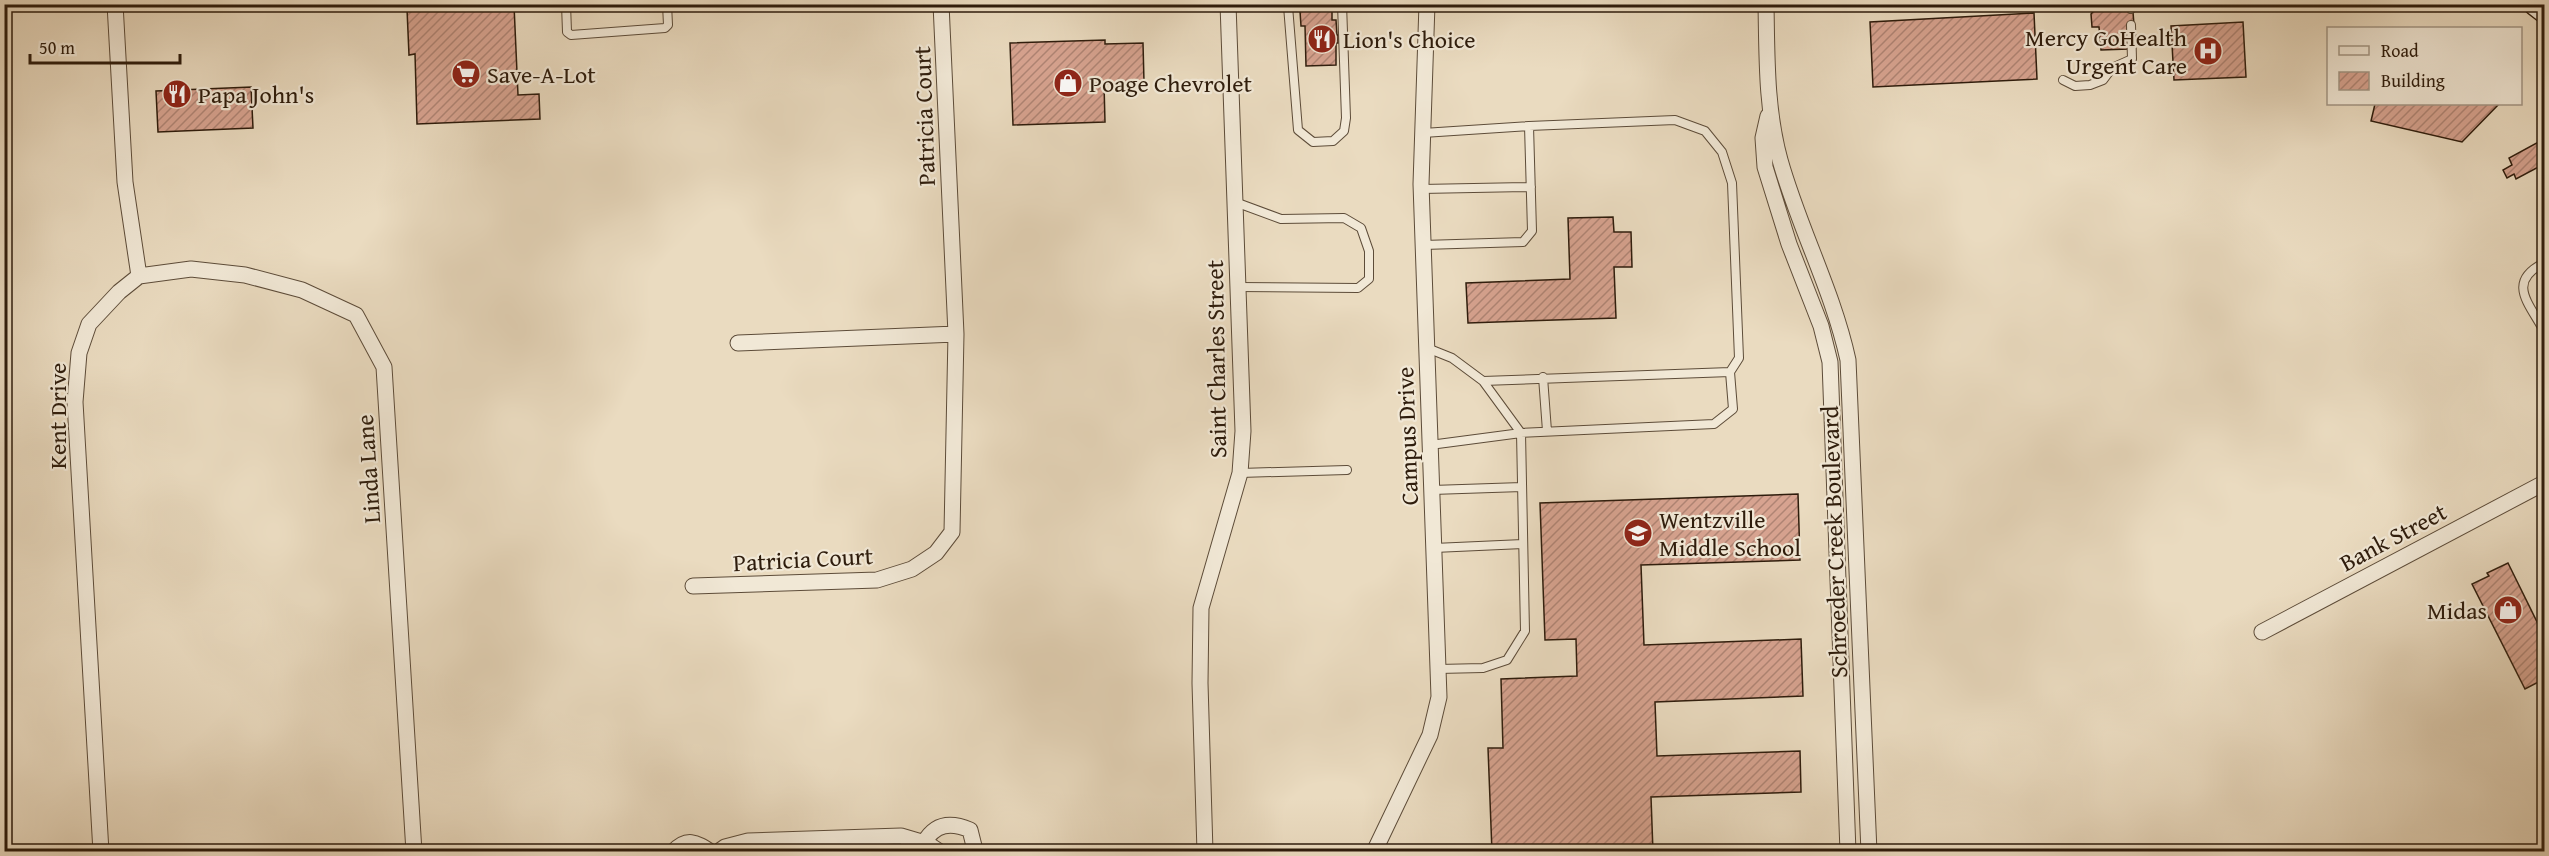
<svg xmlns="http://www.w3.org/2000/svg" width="2549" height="856" viewBox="0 0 2549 856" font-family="'Gentium Book Plus',serif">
  <defs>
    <pattern id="building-hatch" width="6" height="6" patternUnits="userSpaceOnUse" patternTransform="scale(1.5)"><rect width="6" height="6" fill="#d7a390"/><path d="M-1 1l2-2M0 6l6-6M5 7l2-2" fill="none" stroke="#af8474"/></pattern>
  </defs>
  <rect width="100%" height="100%" fill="#eadbc0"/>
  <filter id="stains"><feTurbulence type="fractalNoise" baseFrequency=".00333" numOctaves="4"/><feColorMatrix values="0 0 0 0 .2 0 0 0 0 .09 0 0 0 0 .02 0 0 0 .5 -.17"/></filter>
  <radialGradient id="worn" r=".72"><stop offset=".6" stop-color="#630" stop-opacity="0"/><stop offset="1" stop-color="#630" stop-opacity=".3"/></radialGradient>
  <path fill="url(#building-hatch)" stroke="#2e1c0c" stroke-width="1.5" d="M1306,4H1332V20H1336L1337,35H1338V43H1336V65L1306,66L1305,26H1301L1300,11H1306Z
    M514,5L518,95L539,94L540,119L417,124L415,54L409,55L407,9Z
    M2125,5L2133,12L2134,25H2127L2128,49L2101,50L2099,27H2092L2091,14L2098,6Z
    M2034,13L2037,79L1873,87L1870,22Z
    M2243,22L2246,77L2174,80L2171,26Z
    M1105,40V44L1143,43L1144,82L1104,84L1105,122L1013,125L1010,43Z
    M251,87L253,128L158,132L156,91Z
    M2375,104H2499L2462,142L2371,121Z
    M2544,139V164L2516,179L2514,174L2507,178L2503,170L2512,165L2509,158Z
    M1613,217L1614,232H1631L1632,267H1614L1616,318L1468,323L1466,283L1570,279L1568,218Z
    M1798,494L1800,560L1641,565L1644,645L1801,639L1803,696L1655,702L1657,756L1800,751L1801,792L1651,797L1653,852H1492L1488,748H1503L1501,679L1577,676L1576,639L1545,640L1540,503Z
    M2508,563L2544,636V679L2525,689L2472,584L2489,576L2487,573Z
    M1747,850V852H1693Z"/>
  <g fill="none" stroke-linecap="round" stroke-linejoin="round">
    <g stroke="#5d4c39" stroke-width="10">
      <path id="service" d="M566,4L567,32L571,35L665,28L668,25L667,4
        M2130,4L2131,9
        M1288,6L1298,130L1313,142L1333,141L1344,131L1346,118L1342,4
        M2063,80L2075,86L2090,85L2103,80L2112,68L2132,59L2131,25
        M1529,126L1675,120L1705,131L1722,152L1732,183L1739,358L1730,372
        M1423,133L1529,126L1532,231L1523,242L1423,245
        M1421,189L1531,187
        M1235,202L1281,219L1344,218L1361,228L1369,251V279L1358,288L1237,287
        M2544,263C2506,282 2529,303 2544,331
        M1427,348L1452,358L1483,381L1730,372L1733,409L1714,424L1521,433L1430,445
        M1543,377L1547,431
        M1240,473L1347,470
        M1432,490L1522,487
        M1434,548L1523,544
        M1438,669L1483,668L1507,660L1525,631L1521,433L1483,381"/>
    </g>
    <g stroke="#5d4c39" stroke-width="17">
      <path id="minor" d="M115,4L125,182L139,276
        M1766,4C1767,57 1766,109 1780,160C1799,228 1833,291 1848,360L1869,852
        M1768,116L1763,138L1765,167L1789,244L1821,326L1830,362L1848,852
        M139,276L191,269L245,275L302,290L356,315L384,367L414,852
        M738,343L956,334L941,4
        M693,586L877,580L912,569L936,553L952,532L956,334
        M2262,632L2544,483
        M924,843C935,823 951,822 970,830L974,846L972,852
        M101,852L75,402L79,353L89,324L119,292L139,276
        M673,852C687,837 695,842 711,852
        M718,852L725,847L748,841L901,836L928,844L940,852
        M1205,852L1200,683L1201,608L1240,473L1243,431L1228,4
        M1374,852L1430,735L1439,697L1421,184L1427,4"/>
    </g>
    <g stroke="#2e1c0c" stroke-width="25">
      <path id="secondary" d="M2535,4L2544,11"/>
    </g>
    <use href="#service" stroke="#f1e8d6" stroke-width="8"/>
    <use href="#minor" stroke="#f1e8d6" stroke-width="15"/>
    <use href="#secondary" stroke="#f1e8d6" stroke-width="22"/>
  </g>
  <defs>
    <g id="restaurant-disc" transform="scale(1.5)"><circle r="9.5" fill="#8f2418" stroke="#f1e8d6"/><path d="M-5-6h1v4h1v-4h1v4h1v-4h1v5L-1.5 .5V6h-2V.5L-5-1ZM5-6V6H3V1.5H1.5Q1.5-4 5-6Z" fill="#fff"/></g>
    <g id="hospital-disc" transform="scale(1.5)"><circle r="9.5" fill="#8f2418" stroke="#f1e8d6"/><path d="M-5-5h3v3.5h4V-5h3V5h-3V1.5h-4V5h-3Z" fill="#fff"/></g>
    <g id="supermarket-disc" transform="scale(1.5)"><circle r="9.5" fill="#8f2418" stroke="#f1e8d6"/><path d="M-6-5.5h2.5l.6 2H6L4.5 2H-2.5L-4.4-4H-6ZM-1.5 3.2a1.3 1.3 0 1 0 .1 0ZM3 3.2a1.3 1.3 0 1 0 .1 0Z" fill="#fff"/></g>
    <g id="shop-disc" transform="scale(1.5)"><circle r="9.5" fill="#8f2418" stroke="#f1e8d6"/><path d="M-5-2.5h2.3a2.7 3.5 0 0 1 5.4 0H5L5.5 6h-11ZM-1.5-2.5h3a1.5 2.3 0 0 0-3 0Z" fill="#fff"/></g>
    <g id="school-disc" transform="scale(1.5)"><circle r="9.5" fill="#8f2418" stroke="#f1e8d6"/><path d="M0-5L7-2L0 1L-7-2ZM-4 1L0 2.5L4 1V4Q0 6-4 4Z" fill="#fff"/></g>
  </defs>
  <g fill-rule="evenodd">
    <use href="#restaurant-disc" x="1322" y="39"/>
    <use href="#hospital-disc" x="2208" y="51"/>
    <use href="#supermarket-disc" x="466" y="74"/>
    <use href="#shop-disc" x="1068" y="83"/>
    <use href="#restaurant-disc" x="177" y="94"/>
    <use href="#school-disc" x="1638" y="533"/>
    <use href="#shop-disc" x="2508" y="610"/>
  </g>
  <g text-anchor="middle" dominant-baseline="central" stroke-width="4.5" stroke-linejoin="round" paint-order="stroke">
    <g font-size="24" fill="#2e1c0c" stroke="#f1e8d6" text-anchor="start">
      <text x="2187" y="37" text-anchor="end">Mercy GoHealth<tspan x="2187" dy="28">Urgent Care</tspan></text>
      <text x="1343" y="39">Lion's Choice</text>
      <text x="487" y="74">Save-A-Lot</text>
      <text x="1089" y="83">Poage Chevrolet</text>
      <text x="198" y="94">Papa John's</text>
      <text x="1659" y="519">Wentzville<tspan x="1659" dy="28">Middle School</tspan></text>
      <text x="2487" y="610" text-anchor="end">Midas</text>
    </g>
    <g font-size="24" fill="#2e1c0c" stroke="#f1e8d6">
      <text transform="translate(924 116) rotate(-92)">Patricia Court</text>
      <text transform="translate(1216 359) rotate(-91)">Saint Charles Street</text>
      <text transform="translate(57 416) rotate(-90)">Kent Drive</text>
      <text transform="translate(1407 436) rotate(-92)">Campus Drive</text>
      <text transform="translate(368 469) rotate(-94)">Linda Lane</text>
      <text transform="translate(2393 537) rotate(-28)">Bank Street</text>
      <text transform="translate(1834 542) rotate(-92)">Schroeder Creek Boulevard</text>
      <text transform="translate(803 559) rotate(-3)">Patricia Court</text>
    </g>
  </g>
  <rect width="2549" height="856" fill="none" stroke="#eadbc0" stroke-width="24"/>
  <rect x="6" y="6" width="2537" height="844" fill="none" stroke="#2e1c0c" stroke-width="3"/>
  <rect x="12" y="12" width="2525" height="832" fill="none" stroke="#2e1c0c" stroke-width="1.5"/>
  <rect x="2327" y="27" width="195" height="78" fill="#f1e8d6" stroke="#a39685" stroke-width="1.5"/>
  <rect x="2339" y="46" width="30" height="9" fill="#f1e8d6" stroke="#a39685" stroke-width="1.5"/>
  <text x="2381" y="57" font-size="18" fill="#2e1c0c">Road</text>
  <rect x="2339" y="72" width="30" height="18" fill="url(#building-hatch)" stroke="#a39685" stroke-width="1.5"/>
  <text x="2381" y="87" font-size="18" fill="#2e1c0c">Building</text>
  <path d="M30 54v9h150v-9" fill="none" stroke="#2e1c0c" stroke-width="3"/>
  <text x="39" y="54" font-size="18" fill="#2e1c0c" stroke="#f1e8d6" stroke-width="4.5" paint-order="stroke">50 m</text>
  <rect width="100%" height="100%" filter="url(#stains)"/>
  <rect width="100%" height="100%" fill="url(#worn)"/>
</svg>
